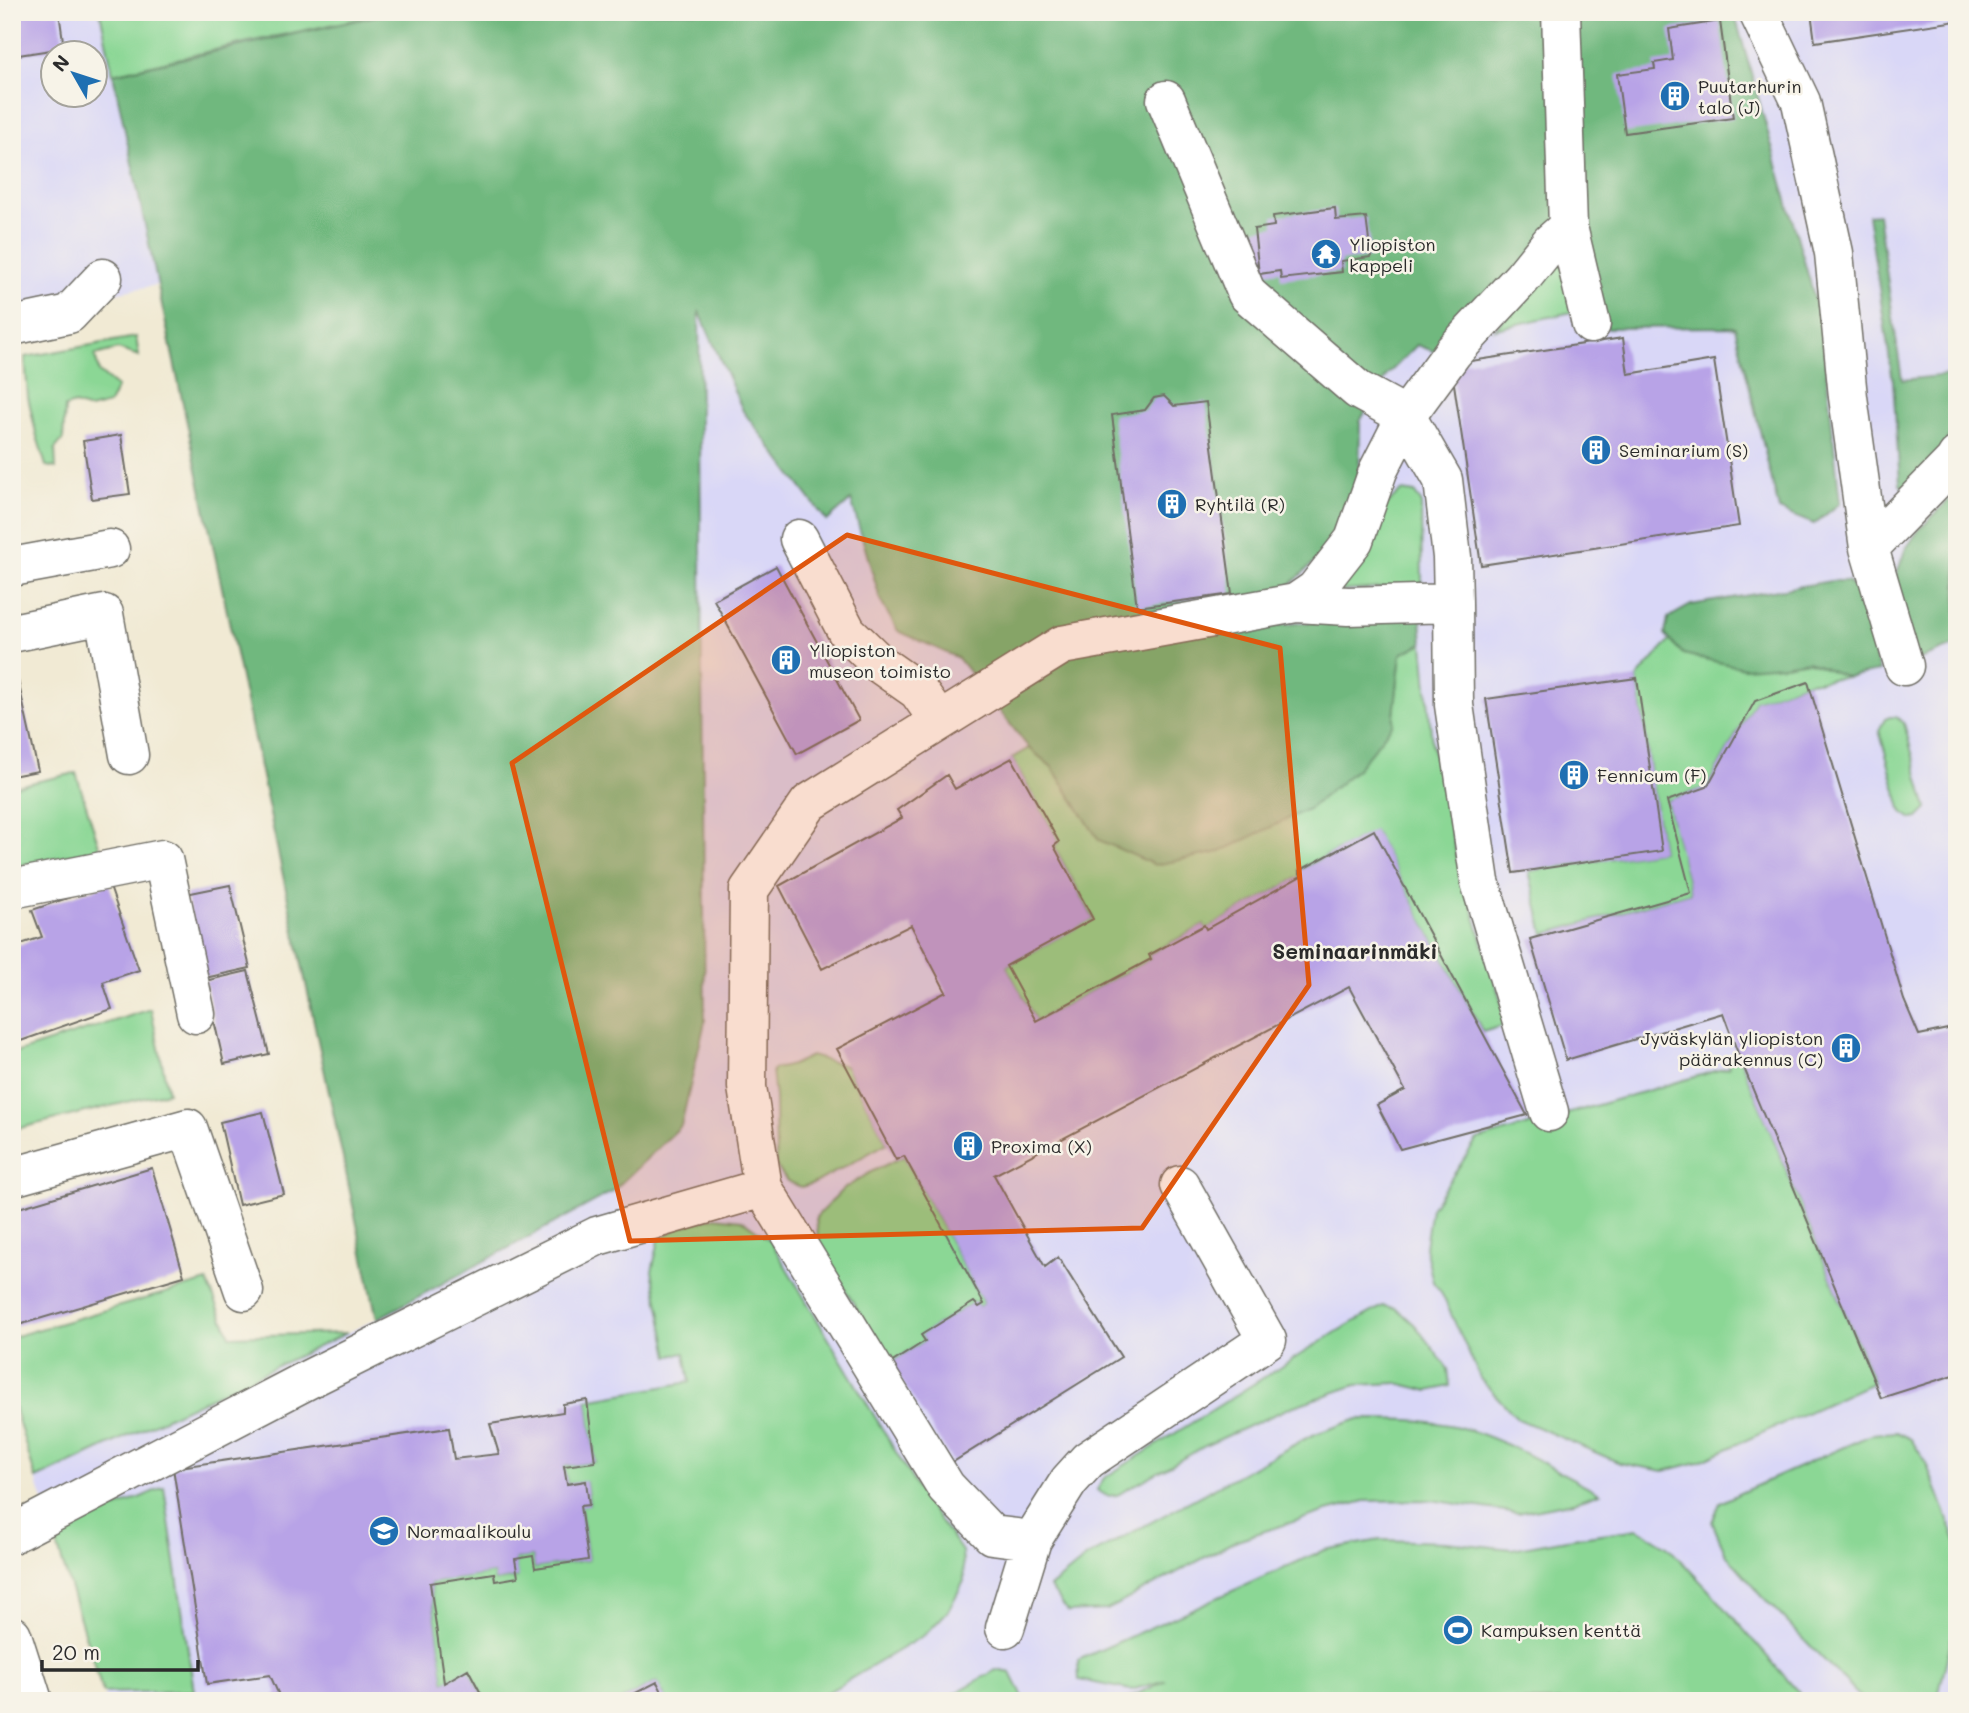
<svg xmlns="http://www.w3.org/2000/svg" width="1969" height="1713" viewBox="0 0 1969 1713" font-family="Mali,sans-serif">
  <rect width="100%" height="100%" fill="#f7f3e8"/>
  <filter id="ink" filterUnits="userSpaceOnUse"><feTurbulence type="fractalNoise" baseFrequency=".0143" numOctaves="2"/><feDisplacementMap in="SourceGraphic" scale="14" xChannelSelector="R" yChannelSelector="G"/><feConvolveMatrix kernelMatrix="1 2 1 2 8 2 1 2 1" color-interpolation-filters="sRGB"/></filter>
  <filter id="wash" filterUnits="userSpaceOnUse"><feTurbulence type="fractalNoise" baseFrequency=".00686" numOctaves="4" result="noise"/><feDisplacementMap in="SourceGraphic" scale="28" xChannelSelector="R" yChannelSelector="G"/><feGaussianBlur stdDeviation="1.57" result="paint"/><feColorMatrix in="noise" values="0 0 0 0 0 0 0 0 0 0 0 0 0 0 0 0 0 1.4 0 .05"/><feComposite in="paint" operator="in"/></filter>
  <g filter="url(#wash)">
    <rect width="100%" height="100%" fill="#f1ead4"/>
    <path fill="#d9d7f7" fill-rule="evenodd" d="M12,12H1957V1701H106L36,1479L377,1319L157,285L12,312ZM52,52H94V94H52Z"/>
    <path fill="#8bd795" stroke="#5b8160" stroke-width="2" d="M100,12H392L248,42L113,74Z
      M1562,253L1572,312L1495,329Z
      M136,337L139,356L118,349L95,355L99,372L117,387L109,404L89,409L75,404L65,407L63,439L55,449L56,468L46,466L36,433L28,397L25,357Z
      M1401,491L1415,493L1421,502L1422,585L1327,592L1384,507Z
      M1670,640L1683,654L1784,665L1808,661L1847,677L1808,682L1755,701L1707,787L1667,801L1691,893L1544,934L1529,871L1662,851L1637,678Z
      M1423,643L1432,744L1458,862L1508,1024L1483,1032L1374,831L1299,870L1301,876L1206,929L1204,925L1149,954L1151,959L1036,1021L1006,966L1093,918L1054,846L1059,842L1012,758L1029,748L1052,767L1099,840L1393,724L1401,654Z
      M1890,717H1896L1904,723L1927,809L1918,818L1912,819L1902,812L1879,730L1885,719Z
      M76,773L100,849L12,867V787Z
      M151,1009L168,1092L12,1130V1054Z
      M811,1056L846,1066L887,1143L815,1183L801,1187L787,1181L776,1166L775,1098L772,1070L792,1065Z
      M1739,1056L1874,1382L1698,1462L1664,1471L1620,1463L1518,1419L1481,1380L1441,1292L1433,1282L1425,1247L1431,1208L1477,1140L1729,1067L1727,1060Z
      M904,1156L984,1304L979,1307L974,1302L922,1335L925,1341L891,1363L819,1248L816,1217L842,1190L871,1172Z
      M715,1217L742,1220L770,1240L922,1496L962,1551L964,1581L948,1611L926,1634L813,1701H667L657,1682L620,1701H485L468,1670L444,1683L430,1583L494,1573L495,1581L517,1578L515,1559L533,1556L535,1568L588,1560L580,1506L589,1504L586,1482L567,1484L564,1466L595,1462L587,1400L690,1382L685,1353L669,1356L652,1271L659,1240L679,1227Z
      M207,1281L230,1336L347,1333L36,1479L12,1400V1337Z
      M1383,1306L1396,1308L1415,1325L1448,1369L1450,1386L1429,1391L1397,1383L1356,1385L1291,1407L1207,1445L1117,1495L1107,1496L1097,1490L1104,1478L1341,1329Z
      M1358,1419C1388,1419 1419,1419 1449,1425C1497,1434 1555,1470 1600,1493L1574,1502L1518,1513L1431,1500L1365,1501L1327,1511L1237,1540L1107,1610L1068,1612L1050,1587L1087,1557L1312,1435Z
      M1896,1432L1911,1439L1926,1463L1957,1543V1615L1937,1701H1864L1762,1596L1726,1554L1712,1522L1720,1503L1740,1493L1873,1434Z
      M164,1487L194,1691L103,1693L54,1535Z
      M1638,1529L1667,1546L1718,1600L1806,1701H1123L1166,1680L1131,1690L1079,1680L1078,1660L1324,1550L1380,1540L1446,1542L1512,1549L1572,1538Z
      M996,1670L1011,1673L1025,1701H941Z"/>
    <path fill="#70b87e" stroke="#4e7254" stroke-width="2" d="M394,12L634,14V12H1734L1821,321L1840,503L1814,524L1779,510L1735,327L1607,328L1584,212L1441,354L1417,345L1387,375L1360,421L1359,482L1339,539L1285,590L1260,627L1411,612L1421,619L1423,643L1401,654L1393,724L1358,768L1310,808L1220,852L1155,865L1099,840L1052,767L1029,748L958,658L898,631L881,602L851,500L827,521L743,411L699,311L705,1022L681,1126L612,1192L377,1319L113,74Z
      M1878,214L1902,380L1957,374V418L1953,429L1935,464L1903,488L1900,484L1893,381L1868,215Z
      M1957,492V645L1917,660L1895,579L1905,550L1919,530Z
      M1831,581H1848L1857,591L1879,671L1847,677L1808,661L1784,665L1744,668L1683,654L1665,634L1668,618L1691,605Z"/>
    <g id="blocks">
      <path fill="#b8a3e7" d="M12,12H59L64,48L12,56Z
        M1811,12H1957V21L1815,42Z
        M1720,21L1733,118L1625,133L1617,74L1655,69L1654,63L1673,60L1669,29Z
        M1335,208L1336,220L1366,217L1371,257L1341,261L1342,272L1281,279L1280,271L1259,274L1254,229L1274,226L1273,216Z
        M1623,338L1628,374L1714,360L1739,526L1481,565L1451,364Z
        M1164,396L1174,406L1206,402L1232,594L1137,607L1112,415L1145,410L1154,398Z
        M121,435L130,494L92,499L83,441Z
        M12,508H14L19,540L12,541Z
        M776,566L859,720L797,754L714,600Z
        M12,653L38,771L12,776Z
        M1637,678L1662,851L1513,873L1486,699Z
        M1808,682L1904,1000L1919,1035L1957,1027V1374L1881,1398L1739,1056L1723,1013L1566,1060L1530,939L1691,893L1667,801L1707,787L1755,701Z
        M1012,758L1059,842L1054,846L1093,919L1006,966L1036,1021L1151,959L1149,955L1204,925L1206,929L1301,876L1299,871L1374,830L1527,1115L1400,1149L1377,1105L1405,1090L1349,987L994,1175L1045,1267L1058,1257L1121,1357L953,1462L891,1363L925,1341L921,1335L974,1302L979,1307L984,1304L904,1156L896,1160L837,1049L946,992L911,925L822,969L779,886L902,818L897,810L947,775L955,789Z
        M109,884L139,970L103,982L112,1009L12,1044V947L42,937L32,910Z
        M230,885L250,968L205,978L186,894Z
        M248,971L269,1054L224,1064L205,981Z
        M263,1112L284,1194L239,1205L220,1122Z
        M152,1168L184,1276L12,1327V1210Z
        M587,1400L595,1462L564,1466L567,1484L586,1481L589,1505L580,1506L588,1560L535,1568L533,1556L515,1559L518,1577L495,1581L494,1573L430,1583L444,1683L468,1669L485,1701H265L278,1693L270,1675L207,1684L173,1468L449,1428L454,1459L499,1454L490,1424L563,1412V1404Z
        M657,1682L667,1701H620Z"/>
    </g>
  </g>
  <g filter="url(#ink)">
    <use href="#blocks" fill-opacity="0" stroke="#706e66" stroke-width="2"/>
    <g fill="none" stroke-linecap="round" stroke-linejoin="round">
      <g stroke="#706e66" stroke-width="41">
        <path id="minor" d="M1561,12L1568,227L1591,324
          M1758,12L1801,102L1834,253L1848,397L1869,548L1904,666
          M1166,100L1247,294L1358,390L1406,416L1378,471L1354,540L1315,590L1296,603
          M12,326L69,314L103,278
          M799,539L847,632L881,665L918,691L939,721
          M1869,548L1954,461L1957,456
          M12,567L110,549
          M1453,603L1452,557L1443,480L1406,416L1453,352L1522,278L1551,242L1568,227
          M12,633L104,614L129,755
          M12,889L163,859L196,1014
          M12,1177L188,1128L244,1291
          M12,1534L311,1378L597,1236L763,1188
          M1032,1540L992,1535L946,1487L763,1188L747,1087L749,890L809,803L1062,645L1296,603L1348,606L1453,603L1454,705L1480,882L1549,1112
          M1005,1628L1032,1540L1069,1481L1088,1460L1267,1340L1180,1185
          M12,1635L33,1701"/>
      </g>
      <use href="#minor" stroke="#fff" stroke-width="38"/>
    </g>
  </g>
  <path fill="#df570e" fill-opacity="0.2" stroke="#df570e" stroke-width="5" stroke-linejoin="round" d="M847,535L1280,648L1309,985L1142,1228L630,1241L512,763Z"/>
  <defs>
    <g id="building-disc" transform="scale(1.575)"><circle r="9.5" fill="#1f6fb2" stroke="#f7f3e8"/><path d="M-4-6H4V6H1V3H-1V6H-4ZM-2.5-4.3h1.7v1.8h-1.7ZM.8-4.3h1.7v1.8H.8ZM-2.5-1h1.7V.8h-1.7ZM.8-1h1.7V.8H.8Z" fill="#fff"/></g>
    <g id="temple-disc" transform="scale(1.575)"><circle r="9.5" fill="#1f6fb2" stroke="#f7f3e8"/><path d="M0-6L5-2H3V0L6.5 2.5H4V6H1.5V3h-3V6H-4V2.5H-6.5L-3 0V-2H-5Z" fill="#fff"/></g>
    <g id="school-disc" transform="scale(1.575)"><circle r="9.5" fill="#1f6fb2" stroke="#f7f3e8"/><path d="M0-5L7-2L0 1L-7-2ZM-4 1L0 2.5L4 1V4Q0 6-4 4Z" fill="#fff"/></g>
    <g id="stadium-disc" transform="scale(1.575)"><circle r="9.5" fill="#1f6fb2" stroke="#f7f3e8"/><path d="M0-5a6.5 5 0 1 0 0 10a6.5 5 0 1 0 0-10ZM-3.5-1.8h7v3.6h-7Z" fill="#fff"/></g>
  </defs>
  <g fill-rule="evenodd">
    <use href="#building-disc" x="1675" y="96"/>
    <use href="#temple-disc" x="1326" y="254"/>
    <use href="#building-disc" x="1596" y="450"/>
    <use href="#building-disc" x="1172" y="504"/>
    <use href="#building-disc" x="786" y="660"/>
    <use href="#building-disc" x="1574" y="775"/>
    <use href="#building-disc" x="1846" y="1048"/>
    <use href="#building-disc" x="968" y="1146"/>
    <use href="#school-disc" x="384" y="1531"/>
    <use href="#stadium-disc" x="1458" y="1630"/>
  </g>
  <g text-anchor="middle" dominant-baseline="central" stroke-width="5" stroke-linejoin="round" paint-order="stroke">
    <g font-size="18" fill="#2b2b2b" stroke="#f7f3e8" text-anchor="start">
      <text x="1698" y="86">Puutarhurin<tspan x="1698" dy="21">talo (J)</tspan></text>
      <text x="1349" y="244">Yliopiston<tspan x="1349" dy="21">kappeli</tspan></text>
      <text x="1619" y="450">Seminarium (S)</text>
      <text x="1195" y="504">Ryhtilä (R)</text>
      <text x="809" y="650">Yliopiston<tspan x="809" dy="21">museon toimisto</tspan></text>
      <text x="1597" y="775">Fennicum (F)</text>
      <text x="1823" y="1038" text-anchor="end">Jyväskylän yliopiston<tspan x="1823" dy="21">päärakennus (C)</tspan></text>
      <text x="991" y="1146">Proxima (X)</text>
      <text x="407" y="1531">Normaalikoulu</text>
      <text x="1481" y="1630">Kampuksen kenttä</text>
    </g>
    <g font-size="21" font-weight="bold" fill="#2b2b2b" stroke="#f7f3e8">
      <text x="1355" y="950">Seminaarinmäki</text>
    </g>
  </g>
  <rect width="1969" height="1713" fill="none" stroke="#f7f3e8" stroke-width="42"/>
  <g transform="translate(74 74) rotate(309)"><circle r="33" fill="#f7f3e8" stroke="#a5a39c" stroke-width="2"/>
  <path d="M0-5L12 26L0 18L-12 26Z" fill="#1f6fb2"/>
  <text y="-10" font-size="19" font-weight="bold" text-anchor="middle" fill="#2b2b2b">N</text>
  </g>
  <path d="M42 1660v10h156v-10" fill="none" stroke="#2b2b2b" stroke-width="3.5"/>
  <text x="52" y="1660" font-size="21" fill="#2b2b2b" stroke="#f7f3e8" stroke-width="5" paint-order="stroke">20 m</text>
</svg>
